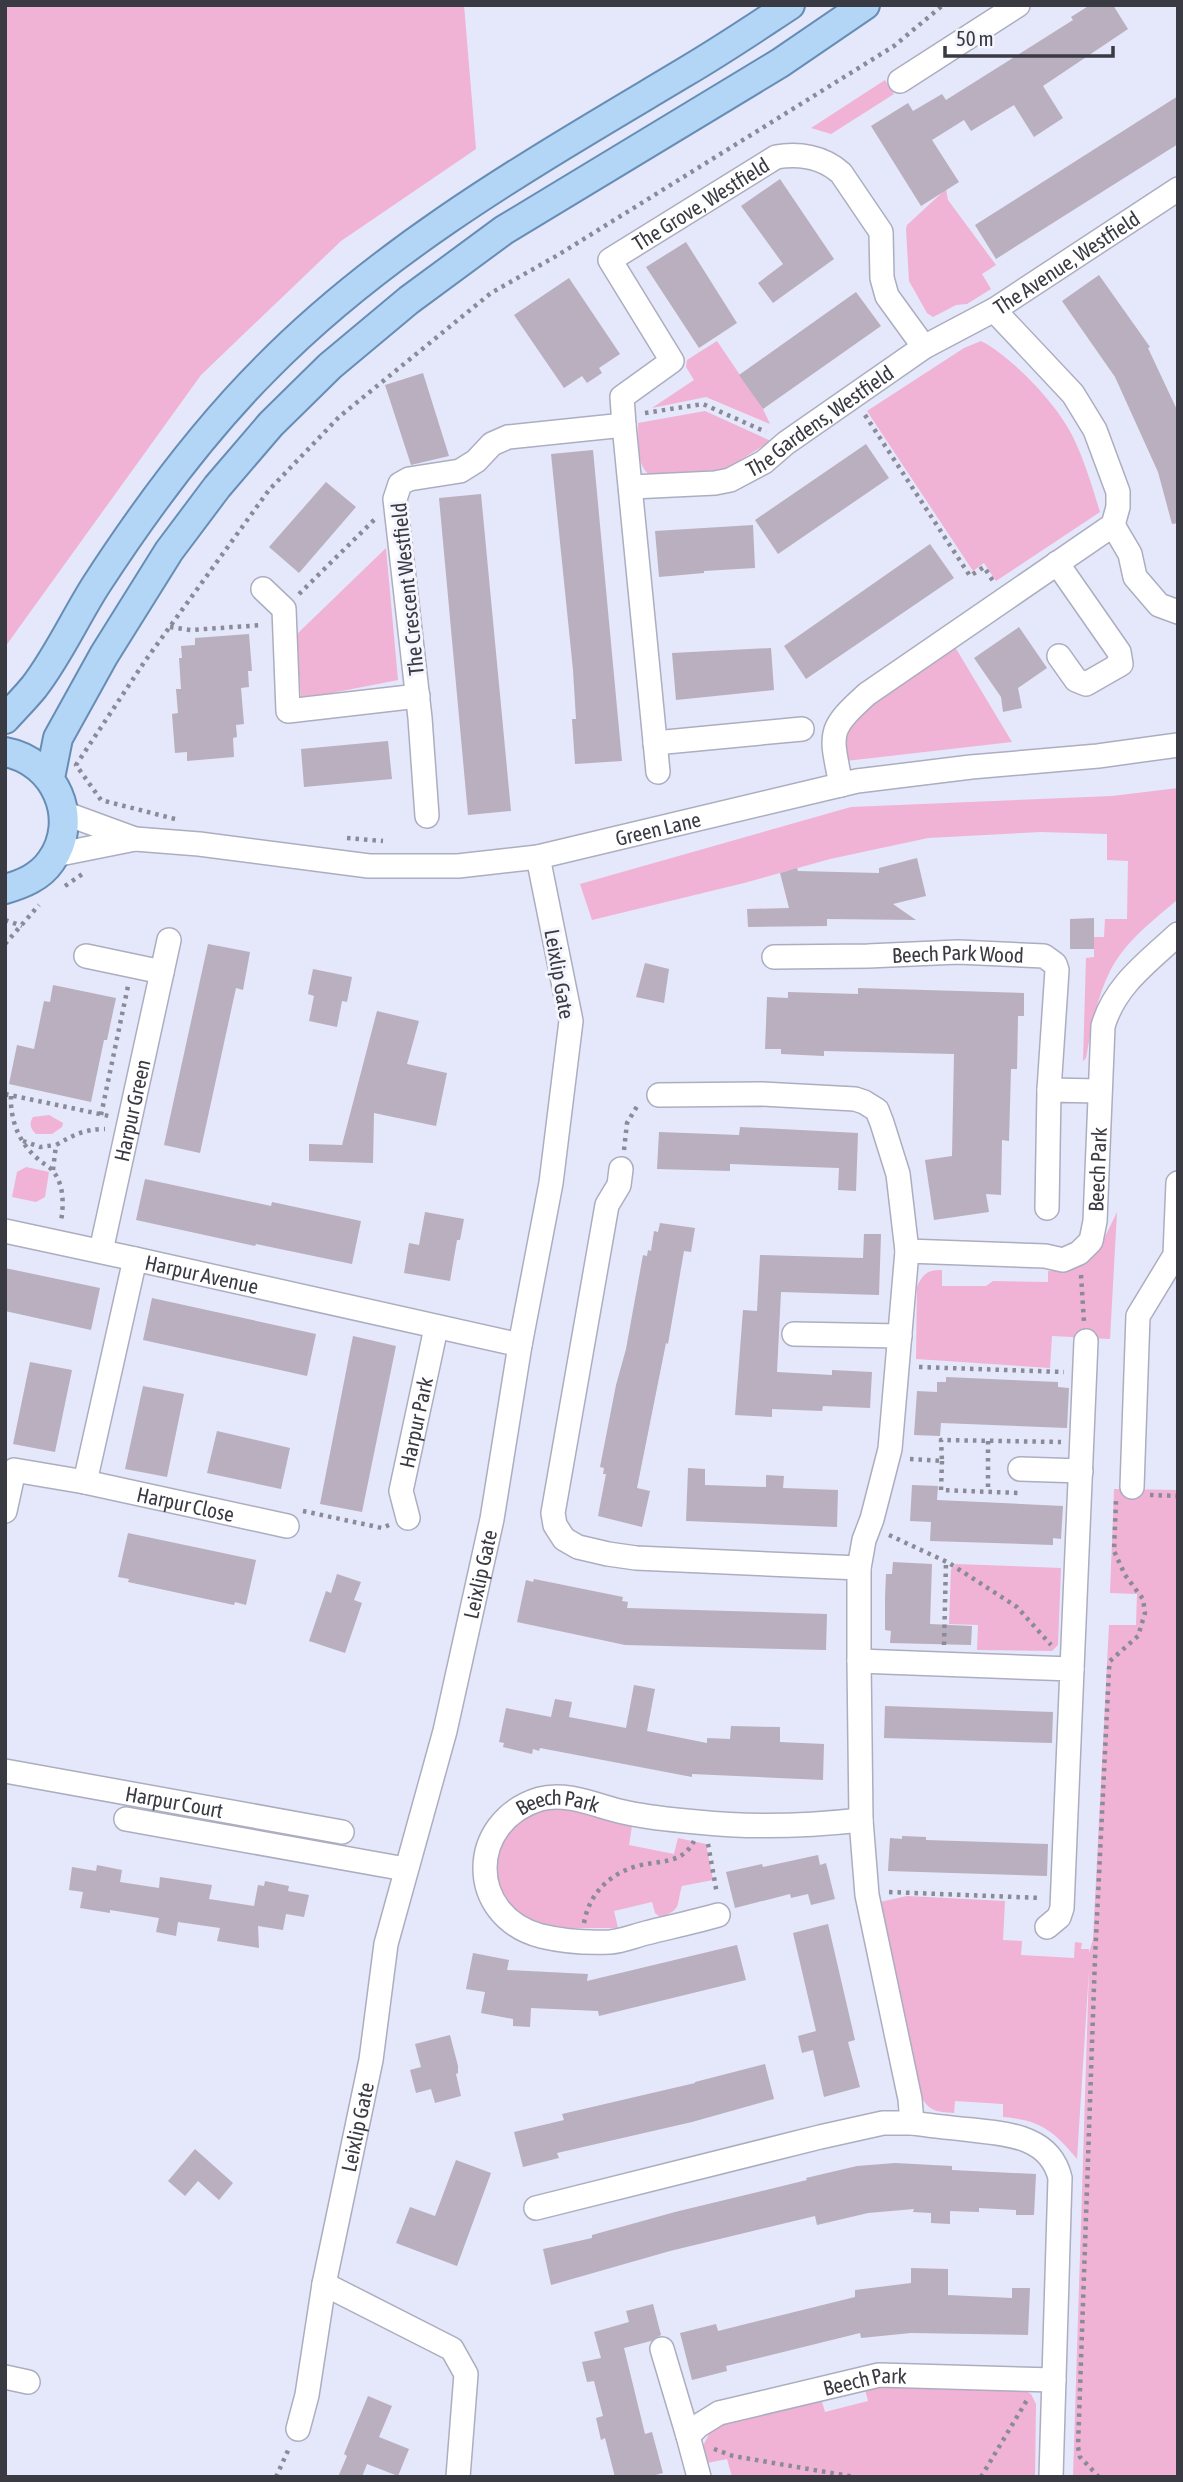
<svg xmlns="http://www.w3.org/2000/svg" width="1183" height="2482" viewBox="0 0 1183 2482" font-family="'Asap Condensed',sans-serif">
  <rect width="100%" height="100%" fill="#e5e7fa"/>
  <path fill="#f0b2d5" d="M5,5H464L476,149L341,241L201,375L5,647Z
    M885,80L894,94L831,134L811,128Z
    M946,189L948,200L996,265L982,274L991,289L967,304L956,305L933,317L927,313L909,281L906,229L907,225Z
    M717,341L763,409L770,424L706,397L652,408L694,380L686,367L687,360Z
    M981,341C1012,357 1056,403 1072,435C1084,459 1092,486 1100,512L996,581L984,563L973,571L867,411L964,348Z
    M705,411L771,441L726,469L652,476C635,468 639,440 638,423Z
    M386,548L398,680L301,699L296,635Z
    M949,637L1012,742L837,762L846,712Z
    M1178,788V899C1161,914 1141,929 1126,947C1100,977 1093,1020 1086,1058L1083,1061L1086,958L1094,957V937H1104L1105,919H1127L1128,861L1107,860V834L1041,832L928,838L830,859L744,883L592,920L580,884L851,807L1112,796Z
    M49,1115L63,1123L62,1127L52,1134H36C30,1128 29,1124 33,1117Z
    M26,1167L49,1172L45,1197L36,1202L12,1197L17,1172Z
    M1117,1212L1110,1339L1052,1336L1050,1368L916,1359L917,1287C922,1275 928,1269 942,1270V1286H986L993,1281L1048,1282V1271C1090,1272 1101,1246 1117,1212Z
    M1114,1489L1178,1490V2477H1073L1089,1970L1077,2159C1054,2131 1040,2120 1003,2117V2104L955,2101L954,2113C940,2112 931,2112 923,2100L880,1902L907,1896L1005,1901L1003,1940L1022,1941L1021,1955L1074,1958L1075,1942L1082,1943L1081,1949H1089V1953L1093,1939L1109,1625H1136L1137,1594L1110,1593Z
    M956,1564L1061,1568L1058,1645L1052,1651L977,1650L978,1625L949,1624L951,1569Z
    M563,1809L632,1826L629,1845L674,1854L678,1838L706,1844L713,1880L682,1886C676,1904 683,1910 660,1917L655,1913L652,1902L614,1911L618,1928H542L507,1908L494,1864L502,1843L517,1822L537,1810Z
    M864,2385L1021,2388L1031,2394L1036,2404L1035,2477H732L727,2459L707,2463L703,2446L712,2428L721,2422L820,2395L825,2412L868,2401Z"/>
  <path fill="#b9afbf" d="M1090,5H1113L1128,29L1043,86L1063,118L1034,137L1014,105L971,131L964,120L932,140L959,182L921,206L871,126L908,103L913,111L942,94L946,100L1073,20L1071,17Z
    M1178,96V144L996,259L975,225Z
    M780,179L834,259L773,303L758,283L783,264L741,206Z
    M686,242L737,323L699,348L646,267Z
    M1099,275L1150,347L1148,348L1178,412V523L1172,524L1158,472L1115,377L1062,301Z
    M569,278L620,354L599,368L602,373L587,383L582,376L564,388L514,315Z
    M856,292L881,326L763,409L739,375Z
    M423,373L449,456L411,465L385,385Z
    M866,444L889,478L778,554L755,520Z
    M593,450L622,761L575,764L572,719H576L573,670L551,454Z
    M326,482L356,507L299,573L269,547Z
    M481,494L511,811L468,815L439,498Z
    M753,525L755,568L704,571V573L659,577L655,531Z
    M930,544L954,578L806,679L784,646Z
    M1019,627L1047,668L1018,688L1022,708L1003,712L1001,697L974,658Z
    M249,634L252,671H248L249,687L241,688L244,724L236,725L237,737L233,738L234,757L187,761V752L175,753L172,714L178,713L176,689H181L179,658H182L181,646L195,645V638Z
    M771,648L774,690L676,700L672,653Z
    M388,741L392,779L304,787L301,749Z
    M917,858L926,896L893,904L916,920L827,919V926L748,927L747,909L789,908L780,873L797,868L798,871L879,873V868Z
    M1094,918V949H1070V919Z
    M208,944L250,952L243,990L236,988L200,1153L164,1145Z
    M645,963L669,969L664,1003L636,997Z
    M313,969L352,977L347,1002L342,1001L337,1027L309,1021L314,996L308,994Z
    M53,985L116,998L107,1040H104L91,1102L9,1084L17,1045L34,1049L44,1001L50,1002Z
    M858,988L1024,993V1016H1018L1017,1069H1011L1009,1141L1002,1140L1001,1195L986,1194L989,1212L934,1220L925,1160L952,1156L954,1054L824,1051V1056L781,1054V1049H765L767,997L788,998V992L858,994Z
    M377,1011L419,1021L407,1064L447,1073L436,1126L374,1113L373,1163L309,1161V1144L342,1145Z
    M740,1127L858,1133L856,1191L838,1190L839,1168L730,1164V1171L657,1169L659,1132L739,1135Z
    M145,1179L271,1206L272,1202L361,1221L352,1264L256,1244L255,1246L136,1220Z
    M425,1212L464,1219L460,1240H457L450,1281L404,1273L409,1243L419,1245Z
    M660,1223L695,1228L691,1252L684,1251L668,1344L666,1343L637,1488L650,1491L642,1527L598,1516L606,1474H603L604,1468L600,1467L616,1385L626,1349L643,1255L647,1256L648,1250L651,1251L654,1231L658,1232Z
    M864,1234H881L879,1295L781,1292L777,1372L832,1375V1370L872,1372L870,1408L823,1406L822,1411L772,1409V1417L735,1415L743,1310L757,1311L760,1255L863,1258Z
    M5,1268L100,1288L91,1330L5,1311Z
    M152,1298L316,1334L307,1376L143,1340Z
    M353,1336L396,1346L362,1512L320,1504Z
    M30,1362L72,1370L55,1452L13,1444Z
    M946,1377L1058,1382V1387L1069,1388L1067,1428L941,1423L940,1436L914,1435L917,1391L937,1392V1382H946Z
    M143,1386L184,1394L167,1477L125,1469Z
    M217,1431L290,1448L281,1489L207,1473Z
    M688,1468L705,1469V1485L766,1487V1475L784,1476L783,1488L838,1490L837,1527L686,1521Z
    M912,1485L938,1486L937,1500L1063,1506L1061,1539L1053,1538V1545L930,1541L931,1522L910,1521Z
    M128,1533L256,1560L246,1605L235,1602L234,1605L128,1582L129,1579L118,1577Z
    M893,1562L932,1564L930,1624L972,1626L971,1645L890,1643L891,1631L885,1630V1597L886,1574H892Z
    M337,1574L361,1582L354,1600L362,1603L345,1653L309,1641L326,1591L331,1593Z
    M534,1579L623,1597L622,1601L628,1602L627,1608L827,1614L826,1650L625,1645L517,1622L526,1580L533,1582Z
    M634,1685L655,1689L647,1731L707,1743V1738L730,1739L731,1726L780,1727V1742L824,1744L823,1780L692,1774V1777L540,1748L539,1751L533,1749L532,1754L503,1747L504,1743L499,1742L506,1708L551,1717L555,1699L572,1702L569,1717L626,1728Z
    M885,1706L1053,1712L1052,1743L884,1738Z
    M902,1836L926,1837V1840L1048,1844L1047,1876L888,1871L890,1838L902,1839Z
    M818,1855L820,1865L826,1863L835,1899L811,1905L808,1894L791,1898L790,1894L735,1908L726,1872L762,1864L763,1867Z
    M97,1865L122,1870L120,1882L159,1888L160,1877L212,1885L209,1899L254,1906L258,1885L264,1886L265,1881L289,1886L288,1891L309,1895L304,1917L286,1914L283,1930L258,1926L259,1948L217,1941L220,1928L178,1922L176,1936L156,1932L159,1918L110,1910V1913L80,1908L83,1892L69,1890L72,1867L96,1871Z
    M828,1924L855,2040L848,2042L860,2087L824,2097L813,2050L802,2053L798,2036L816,2031L793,1933Z
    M737,1945L746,1980L599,2016L598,2011L531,2008L530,2027L513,2026V2019L481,2013L485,1992L466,1989L473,1953L509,1960L507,1970L588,1974L587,1981Z
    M450,2035L458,2066V2073L456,2074L461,2096L435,2103L431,2089L416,2093L410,2070L421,2067L415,2044Z
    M765,2064L774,2099L692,2122L557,2153L559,2158L523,2167L514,2132L564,2120L562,2114L695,2083V2082Z
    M195,2149L233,2183L219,2200L198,2181L185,2196L168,2181Z
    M456,2160L491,2173L457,2266L396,2243L410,2207L435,2216Z
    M895,2163L952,2166V2170L1036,2174L1034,2215H1016V2210L979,2208V2212L950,2211V2224L931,2223V2213L913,2212L914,2209L868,2213L817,2225L815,2216L670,2251L551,2285L543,2249L592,2238V2235L675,2212L807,2180L806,2178L857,2166Z
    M911,2268L948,2269V2295L1012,2298V2288H1030L1028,2335L911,2333L861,2338L860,2333L726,2366L727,2371L692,2380L680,2333L716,2324L718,2331L855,2297V2290L911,2283Z
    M653,2304L661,2335L651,2341L624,2348L645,2434L652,2432L663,2473L648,2477H615L605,2438L601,2440L596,2418L603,2416L594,2381L587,2382L582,2362L601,2358L594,2332L629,2322L626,2311Z
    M368,2396L392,2406L379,2437L409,2449L398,2476L367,2464L362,2477H338L347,2456L344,2454Z"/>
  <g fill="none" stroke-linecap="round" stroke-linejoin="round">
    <g stroke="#acaec0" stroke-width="26">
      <g id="minor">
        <path d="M900,81L1018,5"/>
        <path id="s1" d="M624,425L622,397L672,361L610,260L776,157C799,153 823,157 841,173L881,232L882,278L887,296L924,347"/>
        <path id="s2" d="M632,487L715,483L730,480L764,462L786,443L924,347L994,310"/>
        <path d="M1113,525L1130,554L1135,577L1159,605L1178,612"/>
        <path d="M1057,563L1119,652L1121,664L1086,684L1076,680L1059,656"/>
        <path d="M263,589L284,609L288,711L418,696"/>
        <path d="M655,743L802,729"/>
        <path id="s3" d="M841,785C831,733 826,731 867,694L1113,525L1118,507V492L1095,430L1073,394L994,310L1178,189"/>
        <path id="s4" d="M64,813L135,839L199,844L369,866H458L538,857L857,781L971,767L1098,756L1178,745"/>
        <path d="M427,816L420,718L395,499L400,484L409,479L460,471L476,461L492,444L508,437L624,425L658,772"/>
        <path d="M55,855L135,839"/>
        <path d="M86,956L162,972"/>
        <path id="s5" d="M774,957L868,956L958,952L1044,956L1055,964L1057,970L1049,1090"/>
        <path d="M659,1095L762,1094L855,1099L864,1102L877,1110L882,1123L898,1174L907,1251"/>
        <path d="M621,1169L619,1185L607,1205L553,1513L555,1525L564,1539L578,1547L608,1554L636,1558L859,1568"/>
        <path d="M1047,1208L1049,1090L1099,1091"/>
        <path d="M5,1231L135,1259"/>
        <path id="s6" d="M101,1251L169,940"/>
        <path d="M794,1334L900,1336"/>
        <path d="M1020,1469L1081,1471"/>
        <path id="s7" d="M85,1482L287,1526"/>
        <path d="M1132,1487L1138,1316L1175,1255L1178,1183"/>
        <path id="s8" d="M5,1511L14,1470L85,1482L135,1259L520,1345"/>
        <path id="s9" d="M408,1518L401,1491L436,1328"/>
        <path d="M859,1661L1072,1669L1062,1908L1059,1917L1047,1927"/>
        <path d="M1072,1669L1086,1341"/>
        <path id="s10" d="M5,1771L342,1832"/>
        <path d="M126,1819L405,1869"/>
        <path id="s11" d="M718,1915C694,1922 670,1927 646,1933C634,1936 622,1941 610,1942C588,1943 562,1941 541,1936C466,1916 467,1821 540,1799C568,1791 601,1808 628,1813C651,1818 674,1820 697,1822C751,1828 807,1826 861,1820"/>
        <path d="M912,2123C932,2126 952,2128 972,2130C1007,2134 1050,2136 1060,2178L1051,2477"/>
        <path id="s12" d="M536,2208L820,2137L883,2123H912L910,2099L867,1895L861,1820L859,1661V1568L864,1540L872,1519L890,1449L907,1251L1045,1256L1063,1260L1079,1253L1091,1241L1095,1221L1103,1026C1115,985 1148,962 1178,934"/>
        <path d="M324,2284L452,2349L466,2374L458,2477"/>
        <path d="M662,2349L688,2436"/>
        <path d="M5,2377L28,2382"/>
        <path id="s13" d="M298,2429L307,2395L324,2284L371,2060L386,1944L445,1731L492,1519L520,1345L551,1183L571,1021L538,857"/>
        <path id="s14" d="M699,2477L688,2436L698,2426L719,2413L879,2375L1054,2380"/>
      </g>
    </g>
    <g stroke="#678db4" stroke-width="32">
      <path id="major" d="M5,719C15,708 25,698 34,687C58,656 75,618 96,585C146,508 201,433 266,368C387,245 538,160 685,72C721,51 755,28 790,5
        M5,752C55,761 81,819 51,861C40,877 23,884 5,889
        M50,778L58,738L104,655L169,551L217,487L271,424L330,366L409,300L504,230L780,63L865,5"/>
    </g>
    <path stroke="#8a8b98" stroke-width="4.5" stroke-dasharray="3.5 5" stroke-linecap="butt" d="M645,413L703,404L766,432
      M865,415L970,576L984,567L993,581
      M299,594L375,519
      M170,627L191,630L263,625
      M175,819L101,800L76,765L145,661L269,490L339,417L491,293L558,255L894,46L943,5
      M347,838L383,841
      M65,886L84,873
      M5,920L22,926
      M5,944L39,905
      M5,1094L109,1116L108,1118
      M11,1096C10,1120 19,1143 38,1159C42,1163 47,1165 51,1169C64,1182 64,1204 61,1221
      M101,1115L128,986
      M23,1141L40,1147L56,1145
      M624,1150L627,1123L639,1103
      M53,1170L56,1145C73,1135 85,1129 105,1129
      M1081,1275L1084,1322
      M919,1367L1064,1372
      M988,1441V1492
      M910,1459L942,1461L941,1440L1061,1442
      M942,1461L941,1490L1019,1493
      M1150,1495L1178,1496
      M303,1511L382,1528L389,1525
      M889,1535L949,1563L1017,1607L1051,1645
      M944,1645L946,1562
      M708,1844L717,1894
      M889,1892L1041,1898
      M584,1923C589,1894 609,1874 637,1866C659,1860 682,1865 694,1841
      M714,2449L733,2456L855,2477
      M276,2477L290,2446
      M981,2477L1027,2400
      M1099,2477L1080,2457L1078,2447L1095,1958L1109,1669L1110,1661L1138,1636L1145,1613L1143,1599L1125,1575L1114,1551L1116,1501"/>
    <use href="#minor" stroke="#fff" stroke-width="23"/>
    <use href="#major" stroke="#b3d6f7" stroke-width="28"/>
  </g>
  <g text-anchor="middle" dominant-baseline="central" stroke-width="6" stroke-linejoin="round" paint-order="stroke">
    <g font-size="21" fill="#393a42" stroke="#f4f5fd">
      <text stroke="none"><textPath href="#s1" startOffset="315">The Grove, Westfield</textPath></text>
      <text stroke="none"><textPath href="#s3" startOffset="746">The Avenue, Westfield</textPath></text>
      <text stroke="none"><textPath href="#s2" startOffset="206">The Gardens, Westfield</textPath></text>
      <text transform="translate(407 589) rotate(-96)">The Crescent Westfield</text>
      <text stroke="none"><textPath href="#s4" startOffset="604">Green Lane</textPath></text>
      <text stroke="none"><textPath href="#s5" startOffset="184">Beech Park Wood</textPath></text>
      <text transform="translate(560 974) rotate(80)">Leixlip Gate</text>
      <text stroke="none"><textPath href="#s6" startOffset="144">Harpur Green</textPath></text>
      <text stroke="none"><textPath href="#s12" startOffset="1531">Beech Park</textPath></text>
      <text stroke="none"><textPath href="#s8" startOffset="411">Harpur Avenue</textPath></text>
      <text stroke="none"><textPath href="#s9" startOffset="98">Harpur Park</textPath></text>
      <text stroke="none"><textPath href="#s7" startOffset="103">Harpur Close</textPath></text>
      <text stroke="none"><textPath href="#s13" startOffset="875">Leixlip Gate</textPath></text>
      <text stroke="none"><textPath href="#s10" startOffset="172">Harpur Court</textPath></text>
      <text stroke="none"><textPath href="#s11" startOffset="388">Beech Park</textPath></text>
      <text stroke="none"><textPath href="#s13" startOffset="308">Leixlip Gate</textPath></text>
      <text stroke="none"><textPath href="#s14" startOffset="231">Beech Park</textPath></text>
    </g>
  </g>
  <rect width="1183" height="2482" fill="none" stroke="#393a42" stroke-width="14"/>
  <path d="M945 46v10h168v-10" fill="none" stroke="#393a42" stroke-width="3.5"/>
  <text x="956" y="46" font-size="21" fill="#393a42" stroke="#f4f5fd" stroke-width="5" paint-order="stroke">50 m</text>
</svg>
